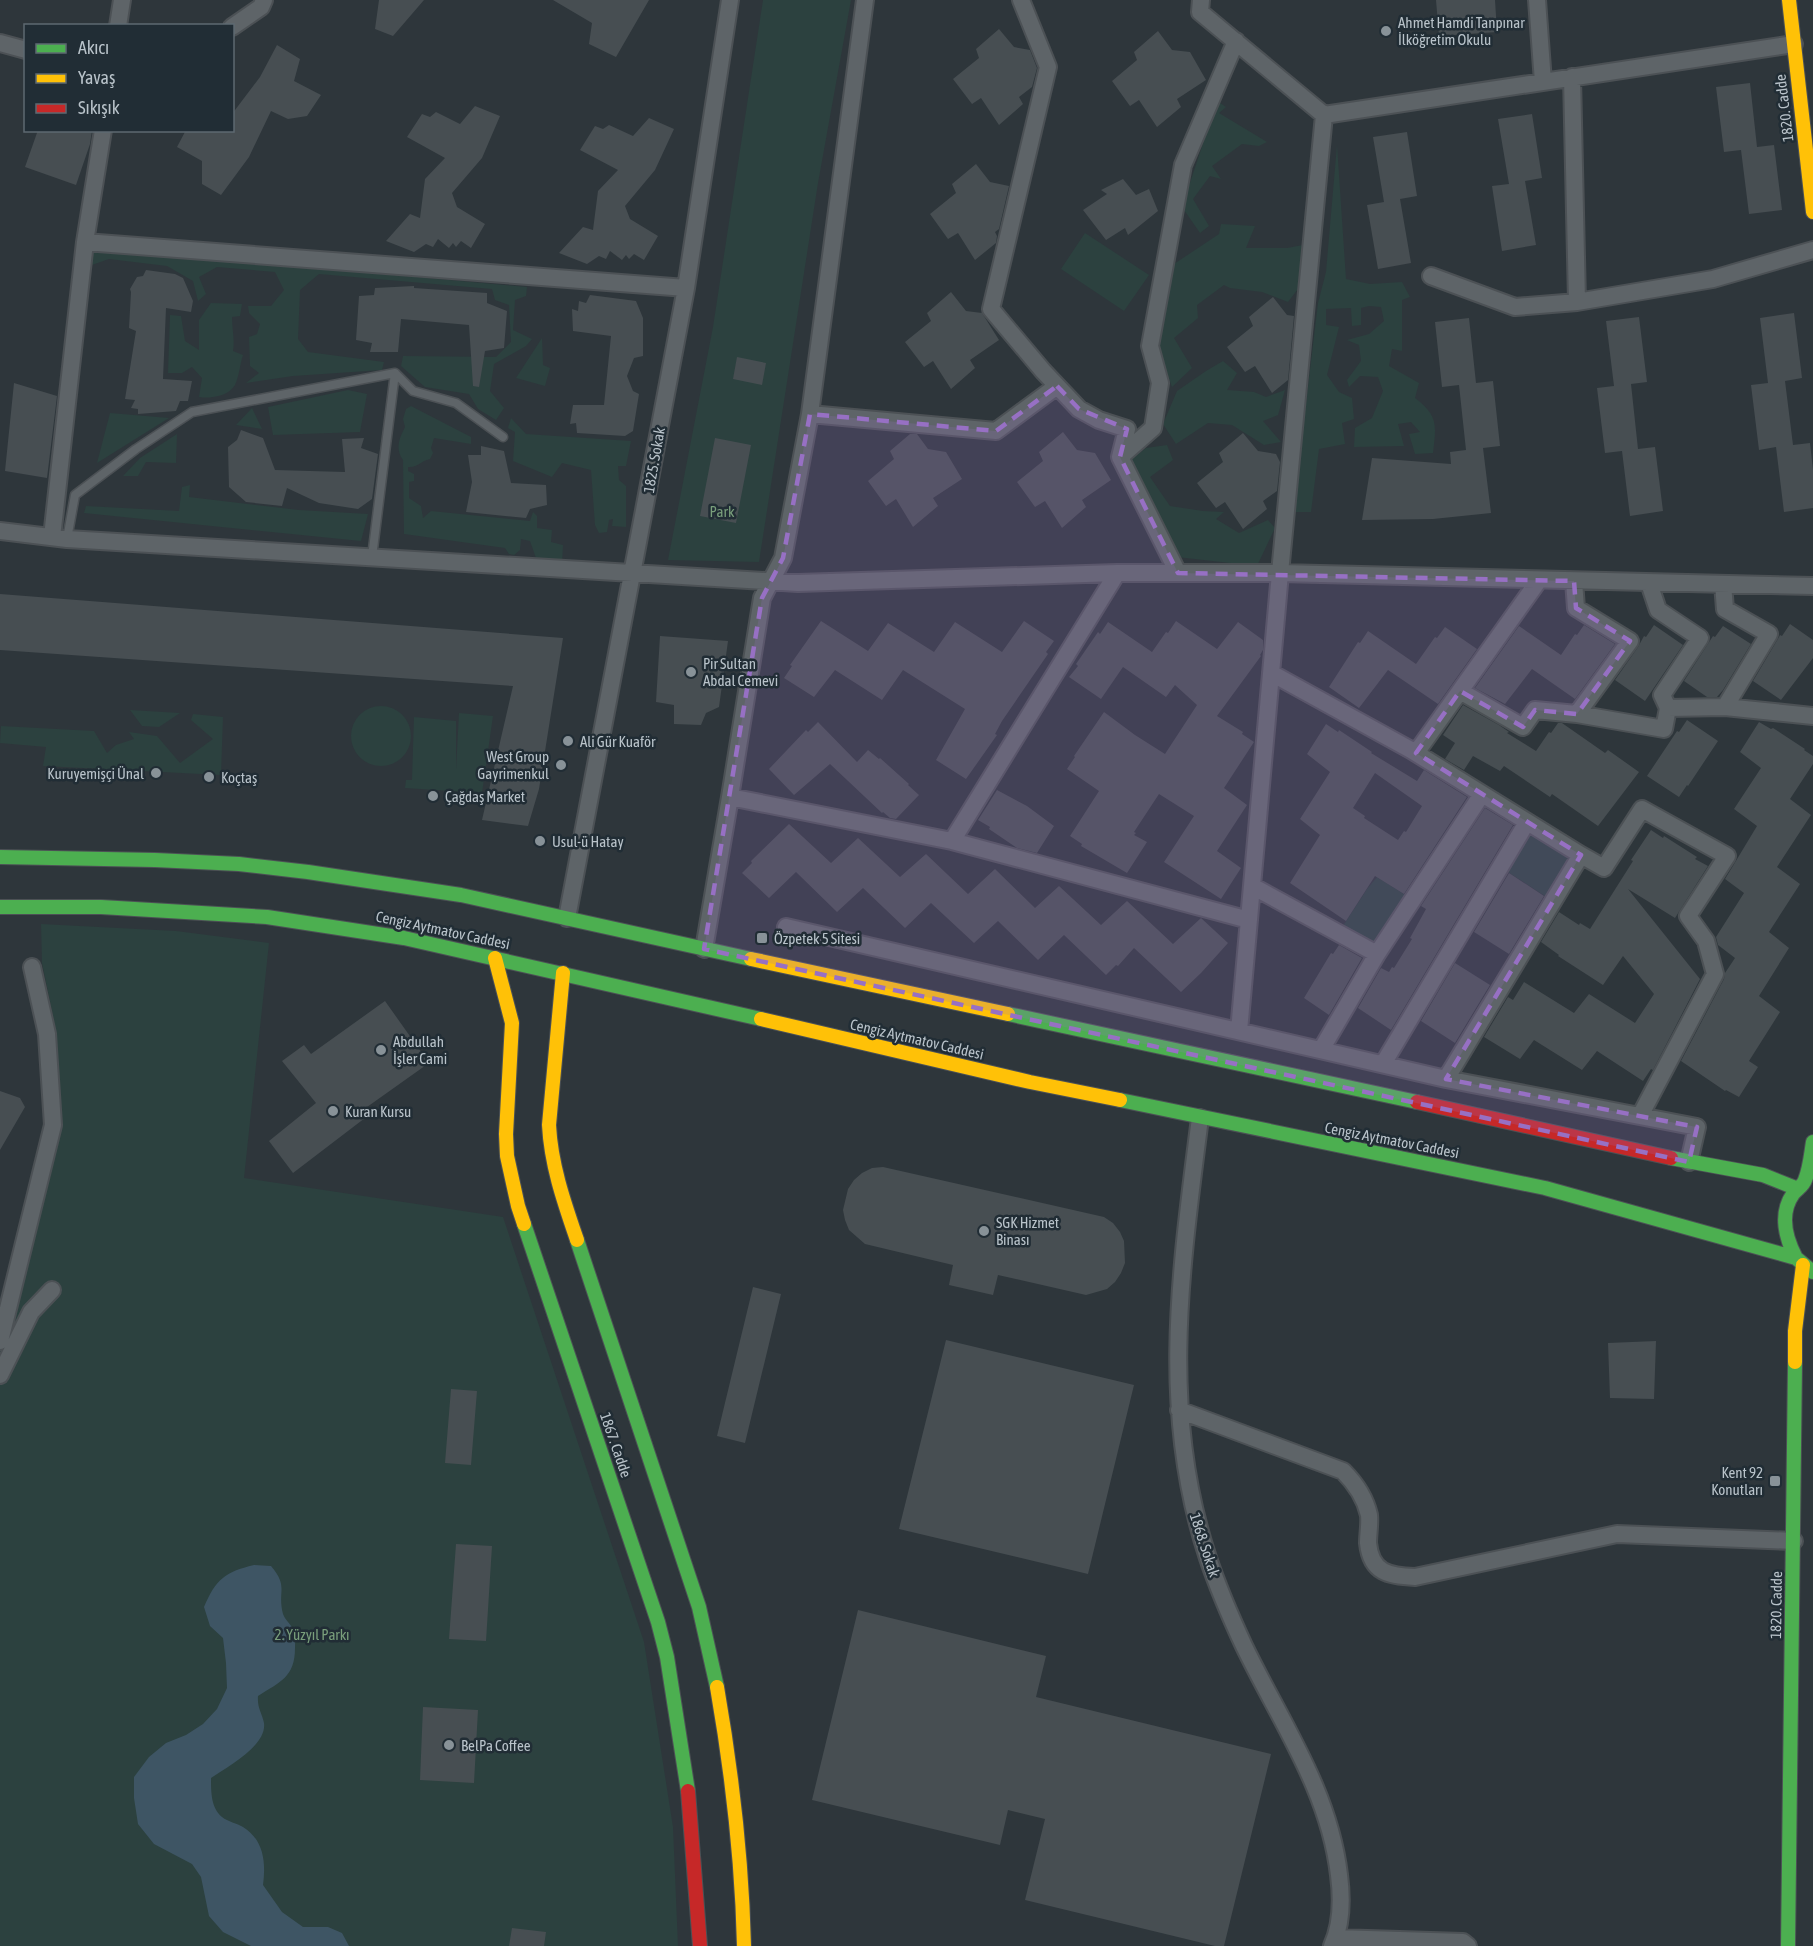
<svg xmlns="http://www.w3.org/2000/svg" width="1813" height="1946" viewBox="0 0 1813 1946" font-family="'Asap Condensed',sans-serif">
  <rect width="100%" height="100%" fill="#2e363b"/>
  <path fill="#2c413f" d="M763,0H851L818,183L759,562L668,560L713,327Z
    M1217,101L1226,107L1219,113L1267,142L1259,146L1242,144L1212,166L1221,179L1210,176L1193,199L1209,226L1200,233L1182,207Z
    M1337,145L1346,279L1370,284L1402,282L1410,297L1402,300V351L1392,349L1389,366L1419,383L1415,398C1439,416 1436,426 1433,453L1415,454L1409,434L1420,432L1411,422L1398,424L1404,446L1354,447L1355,428L1372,418L1383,391L1378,377L1360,376L1349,387L1347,380L1361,361L1359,345L1347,340L1369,334L1384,321L1381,307L1369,306L1361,308V325L1352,326L1351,308L1326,309V325L1339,327L1327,375L1339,392L1352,398L1354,419L1342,423L1345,444L1319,449L1311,512H1293L1318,303L1326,272Z
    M1221,224L1255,226L1246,248H1287L1303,245L1301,285L1288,302L1262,292L1230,288L1224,285L1197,305L1198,318L1174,338L1192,368L1172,387L1158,347L1171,266L1219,234Z
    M1085,233L1149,275L1124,311L1061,269Z
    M91,248L527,287L526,296L515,300L513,330L532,339L526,346L494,364L490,391L504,408L496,420L478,409L469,394L425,387L401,366L403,356L496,357L511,342L509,305L495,300L492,289L319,274L300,290L298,339L308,352L384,362L382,370L293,376L246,383L259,373L250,366L249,337L257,334L260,324L249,313L248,306H271L284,290L275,272L217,267L199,277L206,294L198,301L193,281L167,266L109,259L89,266Z
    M211,303L242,304L240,316L232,317C232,329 235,340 233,351L243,355C240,364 239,377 235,385C229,396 210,399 199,397L202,378L192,367L182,373H168L170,315L181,316L185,341L199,350V320Z
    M542,338L543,365L550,368L545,386L516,378Z
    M1223,361L1237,373L1227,390L1254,392L1266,397L1285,390L1278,415L1263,421L1281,442L1264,445L1232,425L1208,423L1176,444L1163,424L1177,391L1206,371Z
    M348,390L367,394L360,432L273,435L268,407Z
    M411,406L471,437V444L434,438L431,448L433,453L430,459C420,461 418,468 408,467V471L414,474V481L409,482V498L421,506L423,518L431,511L530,521L533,512L537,516V528L552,530L551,542L563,545L562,565L537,561L530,541L521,539L520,550L514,555L509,554L505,548L404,534L403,460C395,449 399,439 405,427L403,419L406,409Z
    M252,408L262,429L236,425Z
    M110,413L169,418L97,463Z
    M511,418L526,434L631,441L626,466H618L619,480L626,486V527L612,526L613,519L609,520L607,532L599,533L595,525L591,470L562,463L552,477L513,461L515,432L508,428Z
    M177,434L176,463L146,462L138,476H123L140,458Z
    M1167,445L1173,460L1150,477L1170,506L1203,511L1224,512L1216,519L1239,533L1268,520L1275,528L1257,566L1177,557L1131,460L1146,448Z
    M190,485L189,497L299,510L368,514L361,541L84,513L86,506L179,511L182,487Z
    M351 736a30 30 0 1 1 60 0a30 30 0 1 1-60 0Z
    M130,710L180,713L159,727L142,726Z
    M459,713L493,716L482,793L405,788L406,780H412L414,717L456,721V770Z
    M193,714L223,717L221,775L43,766L46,747L0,743L1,726L94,731L107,753L116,745L134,739L129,732L157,736L180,763L213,739L191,720Z
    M1527,822L1581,855L1548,898L1500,867Z
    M1377,877L1407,896L1377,954L1339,932L1367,889Z
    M41,924L176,931L269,943L244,1178L503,1217L644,1642L673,1827L678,1946H0V1315L50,1178L61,1123L56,1030L42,963Z"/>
  <path fill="#3e5564" d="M254,1565L271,1566C289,1587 277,1591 283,1614C285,1620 290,1623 293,1629C296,1634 295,1642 295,1648C295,1677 280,1682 258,1696C257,1708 262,1713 264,1723C267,1746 227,1767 211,1778C211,1792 211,1808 222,1817C228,1822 237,1823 243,1827C264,1840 266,1863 263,1885L282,1912L303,1927H328L342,1933L349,1946H251L223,1932L209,1916L201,1877L192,1864L154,1844L138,1824L134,1798V1777L149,1757L166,1743L186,1735L203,1724L217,1709L227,1688L226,1663L223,1638L210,1626L204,1607C216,1579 225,1572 254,1565Z"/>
  <path fill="#474e52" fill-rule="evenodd" d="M379,0H424L393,36L375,29Z
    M553,0H649L616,57L589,44L592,23Z
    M1436,0H1495L1497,32L1439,36Z
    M999,29L1014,47L1030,50L1037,68L1032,87L1019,97L1023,104L999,125L981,98L972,104L953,79L979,58L976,49Z
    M1158,31L1172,50L1190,52L1206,80L1177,99L1181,107L1157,127L1139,100L1130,106L1112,81L1137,60L1134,52Z
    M277,45L300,59L294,81L321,95L307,116L288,119L271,111L249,157L221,195L202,184V161L177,147L186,130H232V114L260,77Z
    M1750,83L1757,147L1774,145L1782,210L1749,214L1741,150L1724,152L1716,87Z
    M475,106L500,116L482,158L452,193L457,207L485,224L471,248L461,241L456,247L453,243L449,248L438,239L433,247L426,244L414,252L386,241L410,214L420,218L425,179L445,158L407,137L422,114L430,117L436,112L460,124Z
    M1532,114L1542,178L1525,181L1536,245L1502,251L1492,186L1509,184L1498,119Z
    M649,118L674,129L655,170L625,206L630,219L658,236L644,260L634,254L629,259L626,255L622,260L610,251L606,259L599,256L587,264L559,253L583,227L593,230L598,191L618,170L580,150L595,126L603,129L609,125L633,136Z
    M38,130H92L90,144L76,185L25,167Z
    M1407,132L1417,196L1400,199L1411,263L1378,269L1367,205L1384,202L1373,137Z
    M976,164L990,182L1009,186L999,229L995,232L997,236L996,243L975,260L958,233L948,239L930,214L956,193L952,184Z
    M1123,179L1136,195L1149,189L1158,211L1128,235L1125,228L1106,240L1083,210L1107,194L1101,190Z
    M146,270L175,274L183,278L193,301L191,312L166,308L163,379L192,381L188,401H180L176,411L138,414V409L131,408L135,400L125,399L136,331L129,328L131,292L130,289L137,277L143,276Z
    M414,286V288L487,293V303L507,311L504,348L485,351L479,387L473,386L469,325L401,319L398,352H370L372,343L356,340L359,296L374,295L375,288Z
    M951,292L966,311L982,313L999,340L970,360L975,368L951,389L933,361L924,367L905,342L931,321L927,313Z
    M590,295L636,301L643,318V356L634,358L627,376L633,391L639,394L633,431L625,436L577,433L576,423L570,424L573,405H604L611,336L573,331L572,309L578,311L579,301L586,303Z
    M1273,297L1287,315L1294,316L1288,380L1272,393L1255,366L1245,372L1227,347L1253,326L1249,317Z
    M1794,313L1802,378L1785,381L1793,445L1810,443L1813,470V508L1784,512L1776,447L1759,450L1751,385L1768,383L1760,318Z
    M1639,317L1647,382L1631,384L1638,449L1655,447L1663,511L1630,516L1622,451L1605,453L1597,388L1614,386L1606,321Z
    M1469,318L1476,383L1493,381L1500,446L1483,448L1491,513L1433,519L1362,520L1372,458L1451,464L1450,452L1466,450L1459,385L1442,387L1435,322Z
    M737,357L766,363L762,385L733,379Z
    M14,383L57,396L47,478L5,471Z
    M241,430L263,438L275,470L345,472L342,439L364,438L361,448L378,454L372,499L358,509L319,503L287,488L282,506L246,502L229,487L228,447L237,440Z
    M1063,432L1077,450L1095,453L1111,480L1082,500L1086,507L1062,528L1045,501L1035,507L1017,482L1043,461L1039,452Z
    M1243,433L1258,451L1276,454L1280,462L1277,491L1263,501L1267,509L1243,529L1225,502L1216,508L1197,483L1223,462L1219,453Z
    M910,434H917L928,449L946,452L962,479L933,498L938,506L913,527L896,499L886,506L868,481L894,459L890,451Z
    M715,438L751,445L736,523L700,516Z
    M481,446L504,451L511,483L546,485L547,505L530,509L526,518L466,512L472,482L468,455H481Z
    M0,594L563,638L539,789L528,826L482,820L513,686L0,650Z
    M821,621L868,651L888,623L934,652L955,622L1002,652L1024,621L1054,641L1046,652L1048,654L1002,721L995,734L997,735L966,779L936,760L965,709L903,670L882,700L835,670L814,697L784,678L792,666L790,665Z
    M1176,621L1217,649L1238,622L1263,640V650L1260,655L1261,656L1217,716L1243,732L1242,734L1254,742L1224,788L1247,805L1217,851L1241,868L1221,899L1164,862L1194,816L1159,794L1134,832L1136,833L1134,835L1147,842L1127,873L1081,846L1082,844L1070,836L1099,791L1067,769L1075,757L1074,756L1104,712L1135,735L1165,754L1197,705L1175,685L1166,697L1123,667L1101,699L1069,677L1078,666L1076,664L1098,632L1100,634L1108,622L1152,652L1166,632L1168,633Z
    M1790,624L1813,640V658L1781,700L1753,681L1779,637L1780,635L1782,636Z
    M1584,625L1615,644L1575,699L1532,669L1505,704L1475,688L1519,626L1561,655L1575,634L1577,635Z
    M1654,625L1683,645L1645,701L1615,680L1638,647L1644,636L1646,637Z
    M1723,626L1751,644L1723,690L1717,697H1707L1684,681L1713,636L1715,637Z
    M1445,627L1477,649L1438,704L1388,670L1359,708L1329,687L1358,642L1360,643L1368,631L1416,664L1435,637L1437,638Z
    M660,636L728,641L719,707L706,713L701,725L674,724V705L656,702Z
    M1463,705L1499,725L1509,732L1507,733L1536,751L1549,732L1551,733L1558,723H1562L1605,753L1608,750L1639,772L1598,826L1552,794L1550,797L1504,766L1500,771L1473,756L1464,770L1445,759L1455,743L1443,735Z
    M1687,720L1718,741L1688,786L1687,785L1679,797L1647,776L1677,731L1679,732Z
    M818,722L857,762L868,750L879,759L880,758L909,784L908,785L919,795L896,819L890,818L883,812L882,813L830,764L794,795L769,769L806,730L808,732Z
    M1759,722L1771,729L1773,728L1805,749L1804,750L1813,756V764L1790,799L1811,815L1777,867L1800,884L1769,932L1789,948L1759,996L1780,1012L1749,1061L1758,1067L1739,1097L1726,1090L1725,1091L1681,1061L1724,979L1725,973L1735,958L1718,945L1716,937L1744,893L1725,879L1757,826L1734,809L1761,768L1740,752Z
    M1326,724L1338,732L1339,730L1372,752L1371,753L1417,781L1424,770L1467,797L1404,894L1375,876L1346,921L1290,883L1320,835L1300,819L1330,772L1307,754ZM1375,773L1422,806L1406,832L1404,831L1398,840L1364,818L1365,816L1353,808Z
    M997,790L1027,806L1054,826L1037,853L1017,848L989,829L990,827L978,820Z
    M1485,808L1513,825L1391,1030L1358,1008L1381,968L1389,972L1392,967L1394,968L1412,939L1410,938L1426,909L1421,906Z
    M789,824L831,863L858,838L900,877L926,854L968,894L995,869L1035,908L1059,886L1101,925L1127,901L1173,944L1201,918L1228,943L1201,973L1181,992L1134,948L1118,966L1116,965L1106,975L1064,935L1038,960L998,921L974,943L931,903L905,928L863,888L837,912L796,872L769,898L742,873L752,863L751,861Z
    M1651,830L1663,838L1664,836L1697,857L1695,859L1708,866L1675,918L1628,889L1700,979L1653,1070L1651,1069L1643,1081L1597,1051L1582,1070L1534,1040L1520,1059L1484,1037L1508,997L1513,1000L1524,982L1574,1013L1589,994L1635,1023L1654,994L1623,956L1603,985L1558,956L1559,955L1541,942L1559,912L1579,925L1580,923L1590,929L1633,861L1631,860Z
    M1509,873L1544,896L1509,954L1474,932Z
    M1339,945L1362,958L1329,1015L1304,998L1331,953L1333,954Z
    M1455,963L1490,985L1455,1043L1421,1021Z
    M385,1001L429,1063L360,1112L365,1118L293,1173L269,1141L316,1103L282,1061L304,1045L311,1054Z
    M0,1091L20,1098L25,1107L0,1150Z
    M883,1167L1104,1217L1113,1223L1120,1232L1124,1241L1125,1263L1121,1273L1115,1282L1107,1289L1086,1295L998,1275L993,1295L949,1285L953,1265L865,1244L849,1230L845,1220L843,1210L848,1189L854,1180L862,1173L872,1168Z
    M753,1287L781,1294L745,1443L717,1436Z
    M946,1340L1134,1385L1088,1574L899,1529Z
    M1656,1341L1654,1399L1610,1398L1608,1343Z
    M451,1389L477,1391L471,1465L445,1463Z
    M456,1544L492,1546L486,1641L449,1639Z
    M858,1610L1046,1656L1036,1697L1271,1754L1224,1946H1215L1025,1900L1045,1819L1008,1810L1000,1845L812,1800Z
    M423,1707L478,1710L474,1783L420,1780Z
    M512,1928L546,1932L544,1946H509Z"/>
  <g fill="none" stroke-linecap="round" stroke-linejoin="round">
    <g stroke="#4c5155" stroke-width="11">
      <path id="lane" d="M67,539L75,495L136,449L192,412L395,373L413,391L456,403L503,437
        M372,557L395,373"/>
    </g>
    <g stroke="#4c5155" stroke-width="20">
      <path id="street" d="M1021,0L1048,67L991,309L1043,371L1079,409L1099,420L1127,429L1120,457L1178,573
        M1201,0L1200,12L1324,115L1794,44
        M1537,0L1543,82
        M118,26L122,0
        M232,27L261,7L264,0
        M0,43L26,50
        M1572,77L1577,302L1713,279L1813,250
        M85,242L686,288
        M1431,276L1515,307L1577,302
        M810,414L996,431L1057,386
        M1120,457L1153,428L1160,383L1150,346L1183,165L1236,41
        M0,531L67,539L798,583L1117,573H1280L1813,586
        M52,537L85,242L103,130
        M1539,580L1460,691L1523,727L1535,710L1577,714L1664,729L1668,708L1725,707L1813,716
        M1574,581L1576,608L1630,641L1577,714
        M1649,583L1658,610L1700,638L1662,695L1668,708
        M1723,584L1725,609L1769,634L1725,707
        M1271,673L1411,750L1581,855L1446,1079
        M1416,753L1460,691
        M730,797L952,841L1117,573
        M952,841L1249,920
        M1581,855L1604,868L1642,809L1727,856L1688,916L1706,941L1715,974L1640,1116
        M1252,886L1377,954L1482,794
        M567,918L686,288L730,0
        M786,927L1446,1079L1697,1127L1689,1162
        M704,949L730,797L762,598L783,558L810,414L865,0
        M1239,1031L1280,573L1324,115
        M1321,1050L1377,954
        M1383,1064L1527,822
        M1200,1118C1181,1268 1159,1410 1208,1558C1218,1588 1231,1618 1244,1646C1280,1721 1329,1790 1339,1875C1342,1898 1342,1924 1332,1946
        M0,1341L53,1125L47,1034L32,967
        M0,1375L31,1312L52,1290
        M1179,1410L1343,1471C1356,1484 1365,1497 1369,1515C1370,1524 1368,1534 1368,1543C1371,1573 1389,1576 1415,1577L1617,1534L1794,1541
        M1336,1938L1463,1942L1468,1946"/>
    </g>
    <g stroke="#4c5155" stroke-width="16">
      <path id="fast" d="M0,857L155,860L239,864L308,872L461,895L751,959
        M0,907H101L267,917L404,938L761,1019
        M1008,1014L1417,1102
        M1120,1100L1545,1188L1796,1258L1813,1272
        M1671,1158L1763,1175L1798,1189
        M524,1224L658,1622L667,1657L688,1791
        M577,1240L699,1607L717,1687
        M1796,1258C1786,1239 1779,1214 1793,1194C1797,1189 1803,1186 1805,1180C1810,1168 1811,1154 1813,1142
        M1788,1946L1795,1362"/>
    </g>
    <g stroke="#4c5155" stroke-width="16">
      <path id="slow" d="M1789,0L1813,212
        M495,958L512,1023L506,1134L507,1156L518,1206L524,1224
        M751,959L1008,1014
        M563,973L549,1125C551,1165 564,1202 577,1240
        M761,1019L1030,1082L1120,1100
        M1795,1362V1331L1803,1265
        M717,1687C732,1773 742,1859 744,1946"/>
    </g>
    <g stroke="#4c5155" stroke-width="16">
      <path id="jam" d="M1417,1102L1671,1158
        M688,1791L700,1946"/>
    </g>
    <use href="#lane" stroke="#5e6468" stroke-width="8"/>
    <use href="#street" stroke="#5e6468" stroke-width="16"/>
    <use href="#fast" stroke="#4caf50" stroke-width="14"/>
    <use href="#slow" stroke="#ffc107" stroke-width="14"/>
    <use href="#jam" stroke="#c62828" stroke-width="14"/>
  </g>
  <path fill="#9770c4" fill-opacity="0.2" stroke="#9770c4" stroke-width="4.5" stroke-dasharray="12 8" stroke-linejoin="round" d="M1057,386L1079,409L1127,429L1120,457L1178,573L1574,581L1576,608L1630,641L1577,714L1535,710L1523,727L1460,691L1416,753L1581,855L1446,1079L1697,1127L1689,1162L704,949L762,598L783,558L810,414L996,431Z"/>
  <g fill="#889298" stroke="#212d35" stroke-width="2">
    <circle cx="1386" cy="31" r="6"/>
    <circle cx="691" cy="672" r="6"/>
    <circle cx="568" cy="741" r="6"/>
    <circle cx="561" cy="765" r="6"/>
    <circle cx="156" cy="773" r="6"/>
    <circle cx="209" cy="777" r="6"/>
    <circle cx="433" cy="796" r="6"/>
    <circle cx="540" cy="841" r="6"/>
    <rect x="756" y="932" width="12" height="12" rx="3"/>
    <circle cx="381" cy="1050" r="6"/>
    <circle cx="333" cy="1111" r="6"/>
    <circle cx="984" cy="1231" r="6"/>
    <rect x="1769" y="1475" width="12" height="12" rx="3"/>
    <circle cx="449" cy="1745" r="6"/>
  </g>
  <g text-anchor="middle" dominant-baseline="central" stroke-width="5" stroke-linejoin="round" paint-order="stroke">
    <g font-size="15" fill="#b9c3ca" stroke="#212d35" text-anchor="start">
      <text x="1398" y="22">Ahmet Hamdi Tanpınar<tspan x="1398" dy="17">İlköğretim Okulu</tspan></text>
      <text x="703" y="663">Pir Sultan<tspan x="703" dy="17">Abdal Cemevi</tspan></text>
      <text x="580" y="741">Ali Gür Kuaför</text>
      <text x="549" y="756" text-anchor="end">West Group<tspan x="549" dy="17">Gayrimenkul</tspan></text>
      <text x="144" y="773" text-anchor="end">Kuruyemişçi Ünal</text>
      <text x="221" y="777">Koçtaş</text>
      <text x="445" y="796">Çağdaş Market</text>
      <text x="552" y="841">Usul-ü Hatay</text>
      <text x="774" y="938">Özpetek 5 Sitesi</text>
      <text x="393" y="1041">Abdullah<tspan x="393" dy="17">İşler Cami</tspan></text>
      <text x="345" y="1111">Kuran Kursu</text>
      <text x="996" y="1222">SGK Hizmet<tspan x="996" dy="17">Binası</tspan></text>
      <text x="1763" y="1472" text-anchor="end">Kent 92<tspan x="1763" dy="17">Konutları</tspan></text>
      <text x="461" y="1745">BelPa Coffee</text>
    </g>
    <g font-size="15" fill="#b9c3ca" stroke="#212d35">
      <text transform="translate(1784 108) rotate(-97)">1820. Cadde</text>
      <text transform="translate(654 460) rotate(-80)">1825. Sokak</text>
      <text transform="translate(443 930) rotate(12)">Cengiz Aytmatov Caddesi</text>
      <text transform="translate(917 1039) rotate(13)">Cengiz Aytmatov Caddesi</text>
      <text transform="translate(1392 1140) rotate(11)">Cengiz Aytmatov Caddesi</text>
      <text transform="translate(616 1445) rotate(71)">1867. Cadde</text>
      <text transform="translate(1205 1545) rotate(72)">1868. Sokak</text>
      <text transform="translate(1776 1605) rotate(-89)">1820. Cadde</text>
    </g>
    <g font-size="15" fill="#799e7b" stroke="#212d35">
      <text x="722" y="511">Park</text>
      <text x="312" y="1634">2. Yüzyıl Parkı</text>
    </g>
  </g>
  <rect x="24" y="24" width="210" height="108" fill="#212d35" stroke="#5e6971" stroke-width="1.5"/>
  <rect x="36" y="44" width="30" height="9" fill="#4caf50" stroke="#5e6971" stroke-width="1.5"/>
  <text x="78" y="54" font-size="18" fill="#b9c3ca">Akıcı</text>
  <rect x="36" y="74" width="30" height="9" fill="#ffc107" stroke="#5e6971" stroke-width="1.5"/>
  <text x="78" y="84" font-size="18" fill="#b9c3ca">Yavaş</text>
  <rect x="36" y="104" width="30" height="9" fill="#c62828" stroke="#5e6971" stroke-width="1.5"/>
  <text x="78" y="114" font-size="18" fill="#b9c3ca">Sıkışık</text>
</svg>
